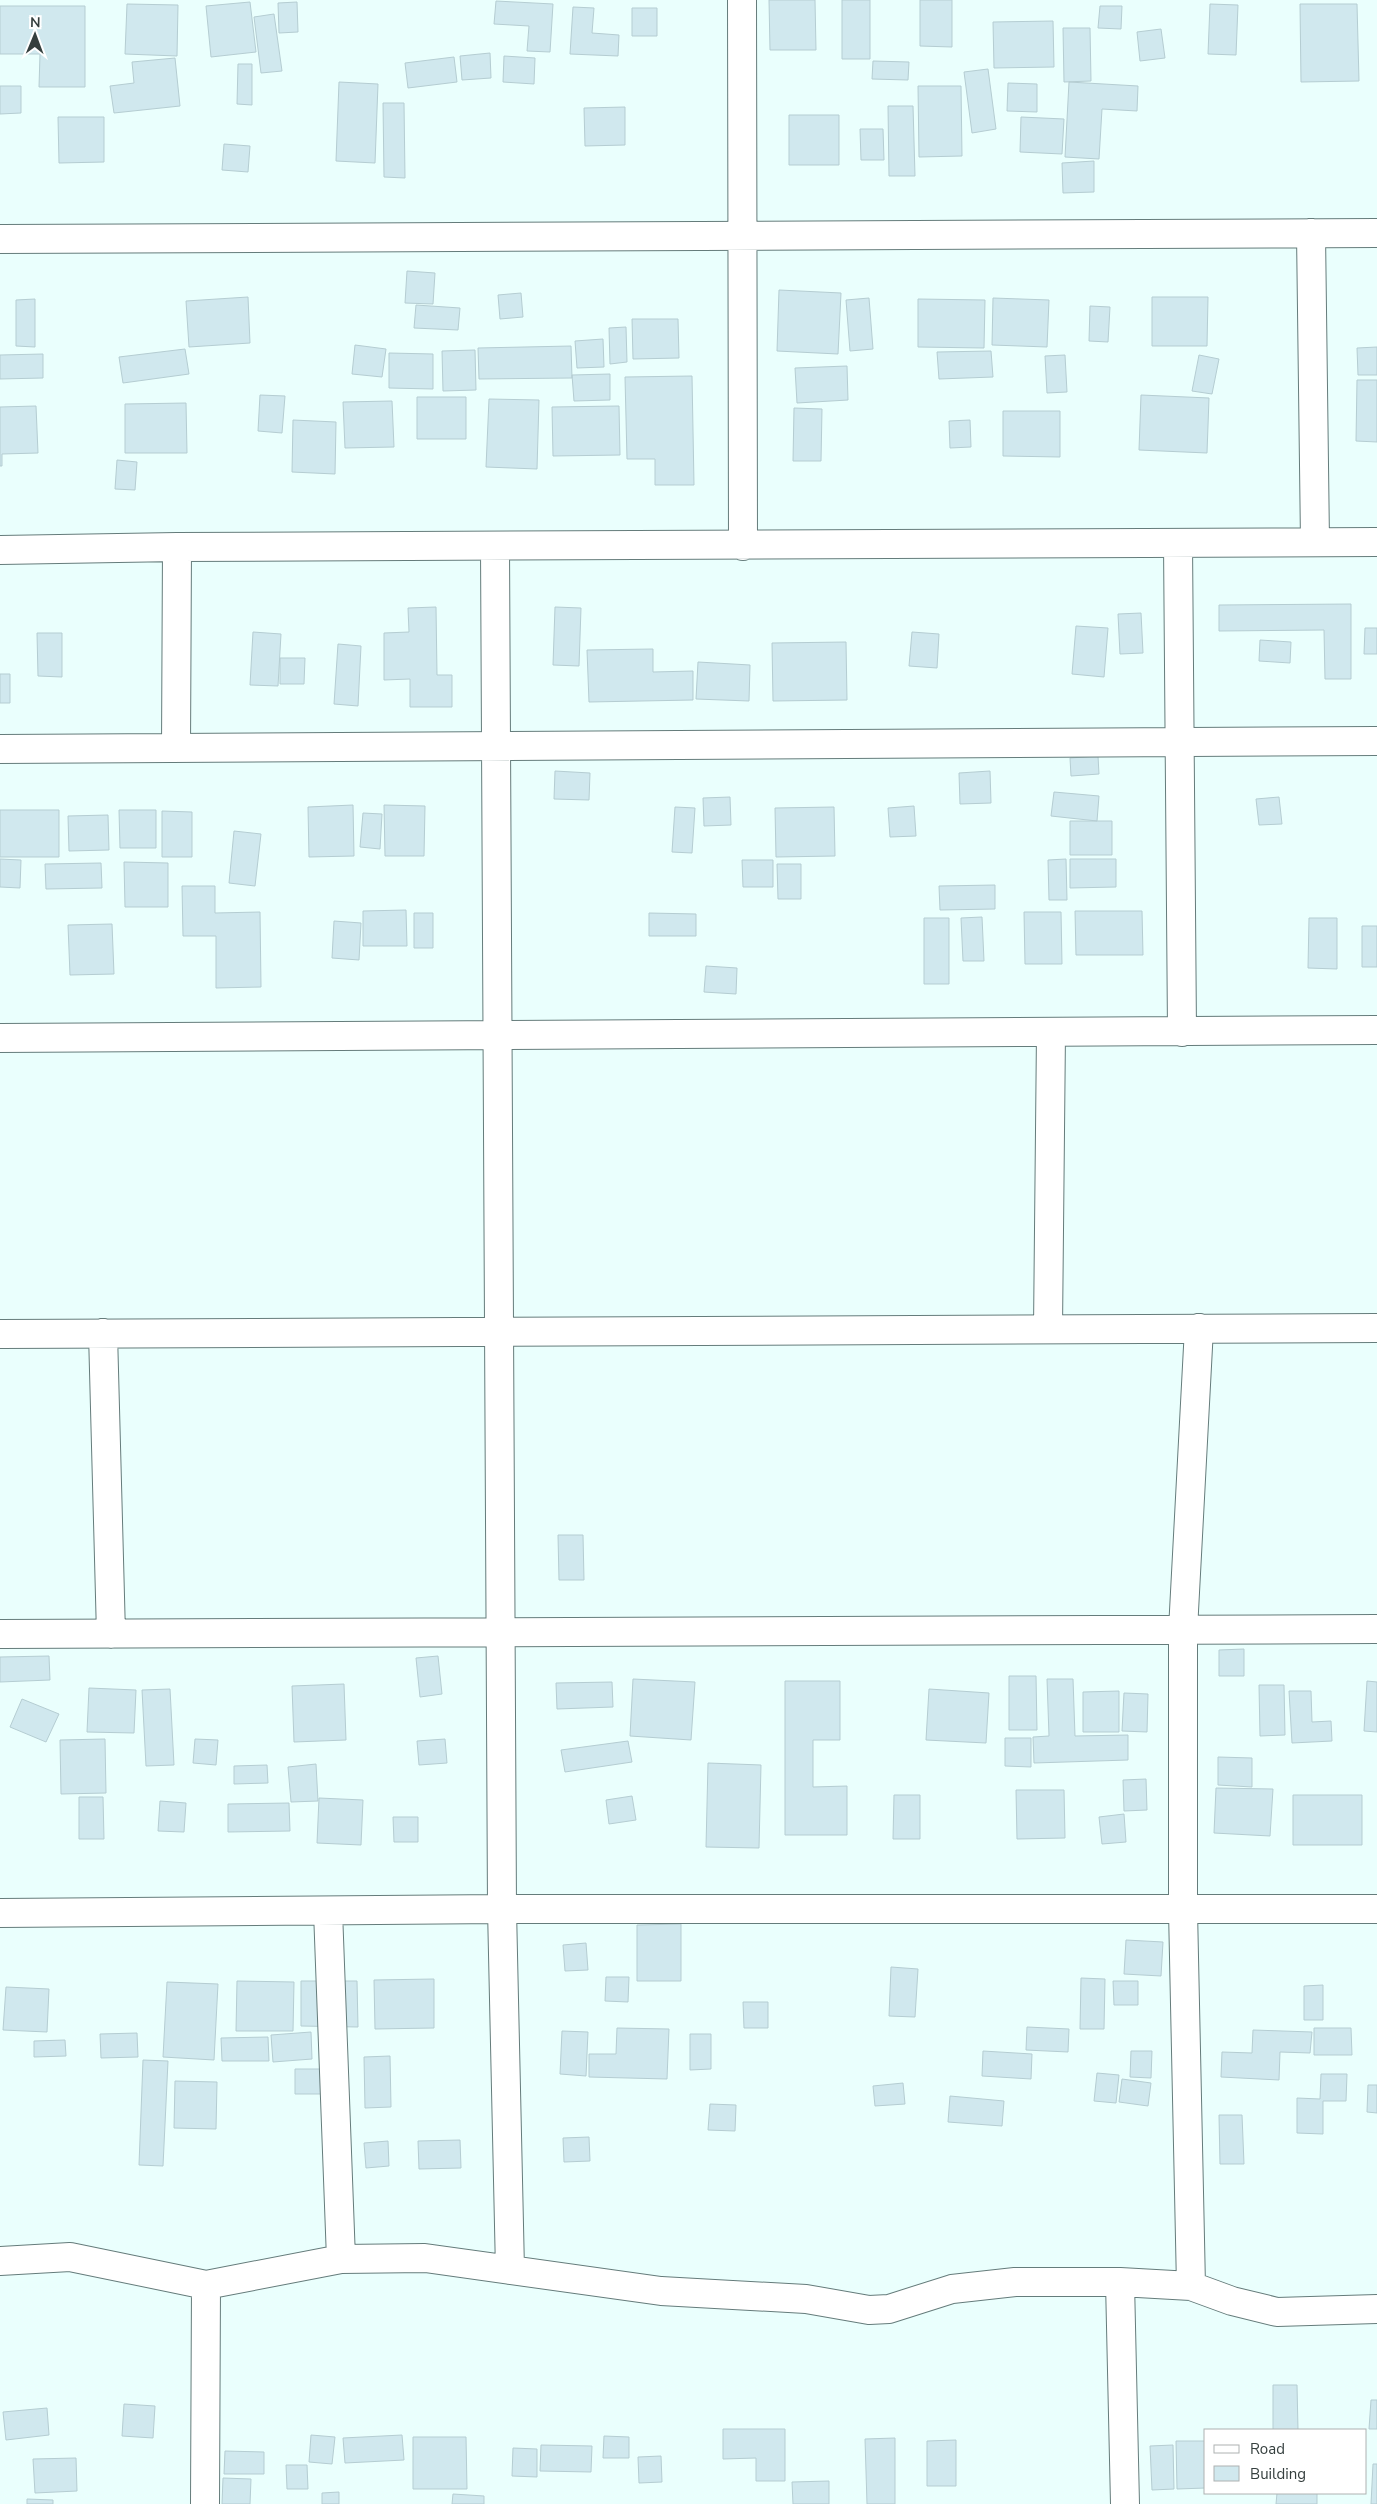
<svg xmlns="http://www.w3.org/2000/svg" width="1377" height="2504" viewBox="0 0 1377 2504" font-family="'Nunito Sans',sans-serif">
  <rect width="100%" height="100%" fill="#eafffd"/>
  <path fill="#d0e8ee" stroke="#b5cdd2" d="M769,0H815L816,50H770Z
    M842,0H870V59H842Z
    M920,0H952V47L920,46Z
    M496,1L553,4L550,52L527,51L529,26L494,24Z
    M250,2L256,52L211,57L206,6Z
    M297,2L298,32L279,33L278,3Z
    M127,4L178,5L177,56L125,54Z
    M1210,4L1238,5L1236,55L1208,54Z
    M1300,4H1357L1359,81L1301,82Z
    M0,6H85V87H39L40,54H0Z
    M1100,6H1122L1121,29L1098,28Z
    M573,7L594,8L592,33L619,35L618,56L570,54Z
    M632,8H657V36H632Z
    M274,14L282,71L261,73L254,17Z
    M1053,21L1054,67L994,68L993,22Z
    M1063,28H1090L1091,81L1064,82Z
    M1161,29L1165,58L1140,61L1137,32Z
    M490,53L491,78L462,80L460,56Z
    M504,56L535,58L534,84L503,82Z
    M454,57L457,82L408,88L405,63Z
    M175,58L180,106L114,113L110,86L134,83L132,62Z
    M873,61L909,62L908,80L872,79Z
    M238,64H252V105L237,104Z
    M988,69L996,129L972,133L964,72Z
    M339,82L378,84L375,163L336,161Z
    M1069,82L1138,86L1137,111L1102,109L1099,159L1065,157Z
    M1008,83L1037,84V112L1007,111Z
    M0,86H21V113L0,114Z
    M918,86H961L962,156L919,157Z
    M383,103H404L405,178L384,177Z
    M888,106H913L915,176H889Z
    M625,107V145L585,146L584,108Z
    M789,115H839V165H789Z
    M58,117H104V162L59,163Z
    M1021,117L1064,119L1062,154L1020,152Z
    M860,129H883L884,160H861Z
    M224,144L250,146L248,172L222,170Z
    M1094,161V192L1063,193L1062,163Z
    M407,271L435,273L433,304L405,303Z
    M779,290L841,293L838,354L777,351Z
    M521,293L523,317L500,319L498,295Z
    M248,297L250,343L189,347L186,301Z
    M1152,297H1208L1207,346H1152Z
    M869,298L873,349L850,351L846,300Z
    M993,298L1049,300L1047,347L992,345Z
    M35,299V347L16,346V300Z
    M918,299L985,300L984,348L918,347Z
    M416,305L460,308L458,330L414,328Z
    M1090,306L1110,307L1108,342L1089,341Z
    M632,319H678L679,358L633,359Z
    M626,327L627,362L610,364L609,328Z
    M603,339L604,367L577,368L575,341Z
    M355,345L386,349L382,377L352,374Z
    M571,346L572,378L479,379L478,348Z
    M1377,347V375H1358L1357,348Z
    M185,349L189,374L123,383L119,357Z
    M475,350L476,390L443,391L442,351Z
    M991,351L993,377L939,379L937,352Z
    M389,353L433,354V389L389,388Z
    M43,354V378L0,379V355Z
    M1065,355L1067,392L1047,393L1045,356Z
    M1199,355L1219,359L1212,394L1192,391Z
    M847,366L848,400L797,403L795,368Z
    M610,374V400L574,401L572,375Z
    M692,376L694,485H655V459H627L625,377Z
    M1357,380H1377V442L1356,441Z
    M260,395L285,396L282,433L258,431Z
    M1141,395L1209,398L1207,453L1139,450Z
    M417,397H466V439H417Z
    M489,399L539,400L537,469L486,467Z
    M392,401L394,447L345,448L343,402Z
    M186,403L187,453H125V404Z
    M36,406L38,453L2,454V466H0V407Z
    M619,406L620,455L553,456L552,407Z
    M794,408L822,409L821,461H793Z
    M1003,411H1060V457L1003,456Z
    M293,420L336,422L335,474L292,472Z
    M970,420L971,447L950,448L949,421Z
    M117,460L137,462L135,490L115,489Z
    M1351,604V679H1325L1324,630L1219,631V605Z
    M436,607L437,675H452V707H410V679L384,680V633L409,632L408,608Z
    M555,607L581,608L579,666L553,665Z
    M1141,613L1143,653L1120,654L1118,614Z
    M1076,626L1108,628L1104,677L1072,674Z
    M1365,628H1377V654H1364Z
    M253,632L281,634L278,686L250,685Z
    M912,632L939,634L937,668L909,666Z
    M37,633H62V677L38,676Z
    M1260,640L1291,642L1290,663L1259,661Z
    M846,642L847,700L773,701L772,643Z
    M338,644L361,646L358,706L334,704Z
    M653,649V672L693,671V700L589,702L587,650Z
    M280,658H305L304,684H280Z
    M698,662L750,665L749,701L696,699Z
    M0,674H10V703H0Z
    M1098,756L1099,774L1071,776L1070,758Z
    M555,771L590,773L589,800L554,799Z
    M990,771L991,803L960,804L959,773Z
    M1054,792L1099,796L1097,821L1051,816Z
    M730,797L731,825L704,826L703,798Z
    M1279,797L1282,824L1259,825L1256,799Z
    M353,805L354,856L309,857L308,807Z
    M384,805L425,806L424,856H385Z
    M914,806L916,836L890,837L888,808Z
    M675,807L695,808L692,853L672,852Z
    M834,807L835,856L776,857L775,808Z
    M0,810H59V857H0Z
    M119,810H156V848H120Z
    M162,811L192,812V857H162Z
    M363,813L382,814L380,849L360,847Z
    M108,815L109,850L69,851L68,816Z
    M1070,821H1112V855H1070Z
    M234,831L261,834L255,886L229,883Z
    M0,859L21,860L20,888L0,887Z
    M1066,859L1067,900H1049L1048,860Z
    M1070,859H1116V887L1070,888Z
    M742,860H773V887H743Z
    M124,862L168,863V907H125Z
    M101,863L102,888L46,889L45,864Z
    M777,864H801V899H778Z
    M995,885V909L940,910L939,886Z
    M182,886H215V913L260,912L261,987L216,988V936H183Z
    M406,910L407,946H363V911Z
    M1075,911H1142L1143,955H1076Z
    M1024,912H1061L1062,964H1025Z
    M414,913H433V948H414Z
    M649,913L696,914V936H649Z
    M982,917L984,961H963L961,918Z
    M924,918H949V984H924Z
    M1309,918H1337V969L1308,968Z
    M334,921L361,923L359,960L332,958Z
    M112,924L114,974L70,975L68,925Z
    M1362,926H1377V967H1362Z
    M706,966L737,968L736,994L704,992Z
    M558,1535H583L584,1580H559Z
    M1244,1649V1676H1219V1650Z
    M49,1656L50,1680L0,1682V1657Z
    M438,1656L442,1694L420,1697L416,1658Z
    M1009,1676H1036L1037,1730H1009Z
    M633,1679L695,1682L691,1740L630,1736Z
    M1047,1679H1073L1075,1736L1128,1735V1760L1034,1763L1033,1737L1049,1736Z
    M785,1681H840V1740H813V1787L847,1786V1835H785Z
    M1367,1681L1377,1682V1732L1364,1731Z
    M612,1682L613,1707L557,1709L556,1683Z
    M344,1684L346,1740L294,1742L292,1686Z
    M1259,1685H1284L1285,1735L1260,1736Z
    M89,1688L136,1690L134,1733L87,1732Z
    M170,1689L174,1765L146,1766L142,1690Z
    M929,1689L989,1693L986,1743L926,1740Z
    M1119,1691V1732H1083V1692Z
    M1289,1691H1311L1312,1722L1331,1721L1332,1741L1292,1743Z
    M1124,1693L1148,1694L1147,1732L1122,1731Z
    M22,1699L59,1714L46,1742L10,1727Z
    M1005,1738H1031V1767L1005,1766Z
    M105,1739L106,1793L61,1794L60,1740Z
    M195,1739L218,1740L216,1765L193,1763Z
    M445,1739L447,1763L419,1765L417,1741Z
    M628,1741L632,1762L565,1772L561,1750Z
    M1218,1757L1252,1758V1787L1218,1785Z
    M708,1763L761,1765L759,1848L706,1847Z
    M316,1764L318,1801L291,1802L288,1767Z
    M267,1765L268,1783L234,1784V1766Z
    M1146,1779L1147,1810L1124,1811L1123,1780Z
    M1216,1788L1273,1789L1270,1836L1214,1833Z
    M1016,1790H1064L1065,1838L1017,1839Z
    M894,1795H920V1839H893Z
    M1293,1795H1362V1845H1293Z
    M632,1796L636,1820L609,1824L606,1800Z
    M79,1797H103L104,1839H79Z
    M319,1798L363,1800L361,1845L317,1843Z
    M160,1801L186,1803L184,1832L158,1831Z
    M289,1803L290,1831L228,1832V1804Z
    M1124,1814L1126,1842L1102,1844L1099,1817Z
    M393,1817H418V1842H394Z
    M681,1924V1981H637V1925Z
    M1126,1940L1163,1942L1161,1976L1124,1974Z
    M586,1943L588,1970L565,1971L563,1945Z
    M891,1967L918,1969L915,2017L889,2016Z
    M606,1977H629L628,2002L605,2001Z
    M1081,1978L1105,1979L1104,2029H1080Z
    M434,1979V2028L375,2029L374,1980Z
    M237,1981L294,1982L293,2031H236Z
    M301,1981H357L358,2027L301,2026Z
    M1113,1981H1138V2005H1114Z
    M167,1982L218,1984L214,2060L163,2057Z
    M1323,1985V2020H1304V1986Z
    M6,1987L49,1989L47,2032L3,2030Z
    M743,2002H768V2028H744Z
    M1027,2027L1069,2029L1068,2052L1026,2050Z
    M617,2028L669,2029L667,2079L589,2077V2054H616Z
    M1314,2028H1351L1352,2055H1314Z
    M1253,2030L1312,2032L1310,2053L1280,2052L1279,2080L1221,2077L1222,2052L1252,2053Z
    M562,2031L588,2032L586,2076L560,2074Z
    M311,2032L312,2059L273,2062L271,2035Z
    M137,2033L138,2057L101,2058L100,2034Z
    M690,2034H711V2069L690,2070Z
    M268,2037L269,2061H222L221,2038Z
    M65,2040L66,2056L34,2057V2041Z
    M983,2051L1032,2054L1031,2079L982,2076Z
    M1131,2051H1152L1151,2078L1130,2077Z
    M390,2056L391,2107L365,2108L364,2057Z
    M143,2060L168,2061L163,2166L139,2165Z
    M295,2069H337L336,2094H295Z
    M1097,2073L1119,2075L1116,2103L1094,2101Z
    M1321,2074H1347L1346,2101H1323V2134L1297,2133V2098L1320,2099Z
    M1122,2079L1151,2083L1148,2106L1119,2102Z
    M175,2081L217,2082L216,2129L174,2128Z
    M903,2083L905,2104L875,2106L873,2086Z
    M1368,2085H1377V2113L1367,2112Z
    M950,2096L1004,2101L1002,2126L948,2122Z
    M710,2104L736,2105L735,2131L708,2130Z
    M1219,2115H1242L1244,2164H1220Z
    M589,2137L590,2161L564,2162L563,2138Z
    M460,2140L461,2168L419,2169L418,2141Z
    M388,2141L389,2166L366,2168L364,2143Z
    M1273,2385H1297L1298,2430H1273Z
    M1371,2400H1377V2429H1369Z
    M124,2404L155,2406L153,2438L122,2436Z
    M47,2408L49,2435L6,2440L3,2412Z
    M723,2429H785V2481H756V2458L723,2459Z
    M311,2435L335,2437L332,2464L309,2462Z
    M402,2435L404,2460L345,2463L343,2438Z
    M604,2436L629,2437V2458H603Z
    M413,2437H466L467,2489H413Z
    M895,2438V2504H867L865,2439Z
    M956,2440V2486H927V2441Z
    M1176,2441H1206V2488L1177,2489Z
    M541,2445L592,2446L591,2472L540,2471Z
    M1173,2445L1174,2489L1152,2490L1150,2446Z
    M513,2448L537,2449V2477L512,2476Z
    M225,2451L264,2452V2474H224Z
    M661,2456L662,2482L639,2483L638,2457Z
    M76,2458L77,2491L35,2493L33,2459Z
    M1373,2464H1377V2504H1371Z
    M286,2465H307L308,2489H287Z
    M223,2478L251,2479L250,2504H222Z
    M829,2481V2504H793L792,2482Z
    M339,2492V2504H322V2493Z
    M1277,2493H1317V2504H1276Z
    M453,2494L484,2496V2504H452Z
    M27,2499L53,2500V2504H27Z"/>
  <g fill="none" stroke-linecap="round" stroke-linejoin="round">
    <g stroke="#657c7b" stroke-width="30">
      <path id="minor" d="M742,0L743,546
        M1311,233L1315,542
        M0,239L1377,233
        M1178,543L1182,1032
        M495,547L502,1909L510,2270
        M0,550L177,547L1377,542
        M176,748L177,547
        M0,749L1377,741
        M0,1038L1377,1030
        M1048,1329L1051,1032
        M103,1333L111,1634
        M0,1334L1377,1328
        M0,1634L1377,1629
        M328,1911L341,2259
        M0,1913L502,1909H1377
        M0,2261L70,2257L206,2285L341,2259L425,2258L661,2291L806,2299L869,2310L889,2309L952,2289L1015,2282H1120L1191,2286L1232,2301L1277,2312L1377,2309
        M1120,2282L1125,2504
        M1191,2286L1183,1910V1630L1199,1328
        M205,2504L206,2285"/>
    </g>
    <use href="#minor" stroke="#fff" stroke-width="28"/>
  </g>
  <rect x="1204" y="2429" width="162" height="65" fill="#ffffff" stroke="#aeb2b2"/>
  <rect x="1214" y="2445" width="25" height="8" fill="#ffffff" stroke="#aeb2b2"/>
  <text x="1250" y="2454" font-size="15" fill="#353f3e">Road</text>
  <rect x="1214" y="2466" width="25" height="15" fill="#d0e8ee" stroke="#aeb2b2"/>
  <text x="1250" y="2479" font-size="15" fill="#353f3e">Building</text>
  <g transform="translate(35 35) rotate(1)" stroke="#ffffff" stroke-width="4" paint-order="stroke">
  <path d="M0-4L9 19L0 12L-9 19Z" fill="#353f3e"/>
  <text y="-8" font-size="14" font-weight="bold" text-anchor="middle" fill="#353f3e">N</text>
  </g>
</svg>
